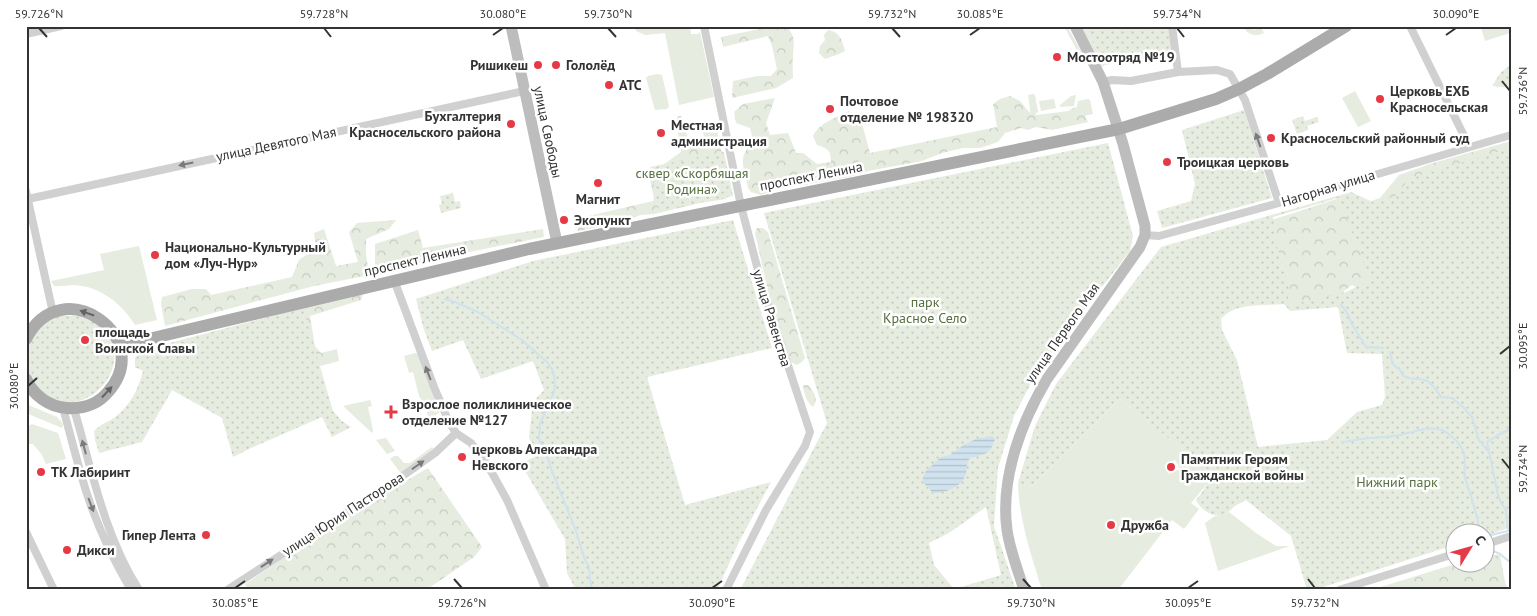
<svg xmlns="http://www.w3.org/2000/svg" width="1537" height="616" viewBox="0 0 1537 616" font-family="'PT Sans',sans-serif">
  <defs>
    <pattern id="forest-crowns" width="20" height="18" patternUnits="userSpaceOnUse" patternTransform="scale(1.25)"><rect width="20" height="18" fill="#e6ecdf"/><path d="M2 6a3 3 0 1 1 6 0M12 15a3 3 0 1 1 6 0" fill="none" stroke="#c6cbc0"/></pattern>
    <pattern id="park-dots" width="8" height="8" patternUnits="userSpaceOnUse" patternTransform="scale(1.25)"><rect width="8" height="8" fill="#e6ecdf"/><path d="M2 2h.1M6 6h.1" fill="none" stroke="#c6cbc0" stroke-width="1.8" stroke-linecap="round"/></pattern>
    <pattern id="water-rules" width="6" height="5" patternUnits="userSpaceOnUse" patternTransform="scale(1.25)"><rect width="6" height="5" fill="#cfe2ee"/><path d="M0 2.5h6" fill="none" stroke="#b2c2cd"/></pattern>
  </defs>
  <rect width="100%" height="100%" fill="#fff"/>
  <path fill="#e6ecdf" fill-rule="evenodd" d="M635,26H690L691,34H698L700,32L714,97L679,105L665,33L645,35L636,31Z
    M1064,26H1067L1087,62L1084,64Z
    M1079,26H1084L1105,65L1101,67Z
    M1243,26H1247L1254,30L1261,28L1264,33C1256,37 1247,35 1243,26Z
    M1485,26H1508L1510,33L1485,41L1481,28Z
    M657,74L662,75L669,106L667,109L655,110L646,78L648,76Z
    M1355,91L1371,121L1358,127L1342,98Z
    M1033,94L1035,95L1038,112L1031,117L1028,95Z
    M1076,95L1074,106L1060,107V105L1071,96Z
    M1054,99L1056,108L1041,111L1039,101Z
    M1088,99L1090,100L1093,114L1075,118L1078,101Z
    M139,246L157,320L135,325C122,304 100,286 74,285C67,285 60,287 54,286L51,281L104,270L100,254Z
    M415,353L418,354L442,410L429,421L426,408L419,396L413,372L409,373L404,356Z
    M1120,399L1199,463L1207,484L1191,503L1199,509L1184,529L1172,520L1118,590H1042C1031,554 1019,520 1018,483L1032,486ZM1175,460L1180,469L1169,474L1165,464Z
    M370,400L372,406L368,407L373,430L372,433L343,406Z
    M26,405L31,406L57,417L63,424L62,428L26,413Z
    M32,424L58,433L66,459L46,464L42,455L33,444H26V427Z
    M386,438L395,451L387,454L376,440Z
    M432,447L435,450L402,475L390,459L394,456H398L404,463H410Z
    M1229,512L1256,533L1276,546H1290L1218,571L1205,523L1215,516H1224Z"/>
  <path fill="url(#forest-crowns)" d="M787,26C797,40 793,42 793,57C792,64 793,71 793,78L776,88L732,98L733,81L757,76H771L777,69L772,46L768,36L723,47L721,37L769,27Z
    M828,30C840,32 842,40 845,51L839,54L825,59L819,53L820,46L825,40L824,35Z
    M1010,96L1020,101L1029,112L1037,115L1068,111L1075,107L1084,114L1088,122L1052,130L1036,127L1028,130L1021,128L1005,133L998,142L980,148H963L942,153L922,161L868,171L849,177L774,190L761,195L751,192L748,188C747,180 742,168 743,159C744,148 756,144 750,128L736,123L734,112L743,104L775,98L766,123L770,135L788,133L796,153H803L817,164L831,162C831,151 828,148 817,145L813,136C820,122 836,118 849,111L861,120L870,153L997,127L993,104L1000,99Z
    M678,116H681L689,141L704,137L702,127C707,123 711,122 718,123V135L729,187L726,199L700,203L654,214L640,215L624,222L578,231C576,224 580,221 584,217L653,201L654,198L649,175L681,152L676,121Z
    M1511,141V182L1360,289L1352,285L1344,291L1343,296L1293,306L1281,297L1237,301L1253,226L1343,197L1365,203L1380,198L1399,175L1433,163Z
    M396,220L389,229L366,239V254L369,275L314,286L165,326L161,304L162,297L192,289H206L211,295L292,277L299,260L316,248L314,233L324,229L336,266L358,262L349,232L357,223Z
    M757,228H763L768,232L805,358L802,362L797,365L791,362L770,300L755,233Z
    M543,229L544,237L375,271V244L418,230L423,248Z
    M364,290L361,300L310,316L315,346L321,353L337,349L339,361L320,366L305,359L275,315Z
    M803,385H808C814,392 819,398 813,407C806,402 804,393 803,385Z
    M428,468L482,547L474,557L426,590H248L245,584C305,544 365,504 428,468Z
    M1500,555L1505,582L1508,590H1371L1455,564H1484L1485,556Z"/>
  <path fill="url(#park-dots)" fill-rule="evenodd" d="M1084,26H1169L1172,53L1105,65Z
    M1511,65V88L1492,86L1501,72Z
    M1244,110L1272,198L1162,228L1157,211L1191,201L1195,184L1182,130Z
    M1303,116L1305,121L1317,117L1319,122L1307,126L1308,130L1297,134L1292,120Z
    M1108,143L1133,236L1130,251L1039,368L1014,416L998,468L994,526L1016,590H740L827,423L764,213ZM986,507L1001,575L954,589L934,565L929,543L949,533Z
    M1511,148V527L1485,536L1484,534H1454V545L1314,590H1307L1291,536L1246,500L1235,506L1224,516C1211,516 1202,511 1196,500L1203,491L1207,484L1199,463L1120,399L1032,486L1018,483L1035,426L1056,384L1161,247L1351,192L1375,203L1395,196L1410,178ZM1338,198L1361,253L1366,276L1369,275L1370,277L1364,283L1346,292L1291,305L1288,297L1289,290L1277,246L1273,217ZM1284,304L1290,311L1338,307L1347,353L1382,354L1385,397L1382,405L1357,412L1327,440L1258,447L1237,360L1222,330L1221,319C1235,302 1264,306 1284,304Z
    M724,152L733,196L659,211L650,167Z
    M453,193L455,202L460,201L461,208L441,213L439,205L442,204L440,196Z
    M733,220L772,348L647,377L685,505L771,482L738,544L717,590H576L567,573L565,539L521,464L534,457L533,448L529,437L533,402L544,390L533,361L481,379L463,340L432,351L424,330L416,299L533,261Z
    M303,308L333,411L342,421L351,427L332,437L322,417L251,448L233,457L222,418L172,390L142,442L99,453L95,440L94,431C100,425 107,422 114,418C130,406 138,390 143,371L135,367V358L143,350Z
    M52,316H87C93,322 104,329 109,337C132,378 75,423 43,393C40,390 38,387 35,384C33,381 30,378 28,375C24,367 25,350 28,341Z"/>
  <path fill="url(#water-rules)" d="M992,436L995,439C990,455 985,454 970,458C966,463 967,468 966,474C962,487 945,493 933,493L923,482V477L926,471L941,457L950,455L965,444L976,439Z"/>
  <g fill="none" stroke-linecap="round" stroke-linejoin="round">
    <path stroke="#cfe2ee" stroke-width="2" d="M445,299L455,302L478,312L522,340L548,363L553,371L555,384L554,392L540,424L539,439L548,459L552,471L576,531L585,560L589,567L590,579L592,590
      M1341,305L1346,311L1353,326L1366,347L1383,348
      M1390,352C1392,360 1391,366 1399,368C1406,385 1414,375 1427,381C1433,384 1437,391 1441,397L1452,398L1463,407L1472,417L1479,440L1488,451
      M1342,442C1351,441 1360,439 1369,438C1380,437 1390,437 1400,435C1412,432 1425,427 1438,429C1447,430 1460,443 1463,451C1467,460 1463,469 1465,478C1469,490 1481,524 1479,534
      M1484,538L1486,539L1487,536L1508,531L1506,510L1501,503L1498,495L1487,442L1500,434L1511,429
      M1489,547L1491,550L1500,554L1511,563"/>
    <path stroke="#d0d0d0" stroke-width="8" d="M704,26L741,206L764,293L810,432L805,446L766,510L726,590
      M1172,26L1178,72L1217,70L1230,74L1245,100L1279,203
      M1410,26L1469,146
      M26,34L61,26
      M1103,82L1112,80L1131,81L1178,72
      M26,191L53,313
      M28,199L524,91
      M1145,235L1159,236L1279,203L1511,135
      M394,280L434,387L449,422L456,433L471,443L486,462L507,500L546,590
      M63,408C71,437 78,466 87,494C98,528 113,559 131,590
      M74,409C92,470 104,535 139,590
      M26,532L54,590
      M1484,545L1511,536
      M227,590L397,480L435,453L456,433
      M1339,590L1454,554"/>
    <path stroke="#bdbdbd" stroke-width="11" d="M511,26L557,243
      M1024,590C1018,570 1010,551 1007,530C1000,478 1021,423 1047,379L1140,247L1145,235V226L1123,144L1103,82L1075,26"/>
    <path stroke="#ababab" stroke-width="12" d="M26,339C61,269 157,337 108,392C98,404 83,409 67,408C49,407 33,395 26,379
      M119,346L529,249L1119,129L1216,99L1239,89L1267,74L1346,26"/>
  </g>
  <defs><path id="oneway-solid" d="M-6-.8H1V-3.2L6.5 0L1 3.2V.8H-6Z" transform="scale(1.25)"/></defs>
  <g fill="#7a7a7a">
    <use href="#oneway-solid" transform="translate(1258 140) rotate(-109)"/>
    <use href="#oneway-solid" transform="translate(186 164) rotate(168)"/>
    <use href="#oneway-solid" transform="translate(428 373) rotate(-111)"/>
    <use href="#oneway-solid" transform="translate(84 447) rotate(-105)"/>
    <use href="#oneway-solid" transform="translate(418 465) rotate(-35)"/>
    <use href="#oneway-solid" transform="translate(91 505) rotate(69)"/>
    <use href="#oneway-solid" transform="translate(267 563) rotate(-33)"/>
  </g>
  <g fill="#636363">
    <use href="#oneway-solid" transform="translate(87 313) rotate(-161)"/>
    <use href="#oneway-solid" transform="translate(107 392) rotate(-47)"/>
  </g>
  <path fill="none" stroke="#333" stroke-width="2" d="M39,28L47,37M324,28L331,37M608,28L616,37M892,28L900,37M1177,28L1184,37M493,35L503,28M970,35L980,28M1446,35L1456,28M1502,81L1510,91M1500,354L1510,346M28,386L37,378M1502,459L1510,469M454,579L462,588M1023,579L1031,588M1308,579L1315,588M235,588L245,581M712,588L722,581M1188,588L1198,581"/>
  <g fill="#e63946" stroke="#fff" stroke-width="2">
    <circle cx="1057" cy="57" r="5"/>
    <circle cx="538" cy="65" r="5"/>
    <circle cx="556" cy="65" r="5"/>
    <circle cx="609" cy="85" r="5"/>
    <circle cx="1380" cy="99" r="5"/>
    <circle cx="830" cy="109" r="5"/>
    <circle cx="511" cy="124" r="5"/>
    <circle cx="661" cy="133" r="5"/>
    <circle cx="1271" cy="138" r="5"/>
    <circle cx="1167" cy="162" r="5"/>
    <circle cx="598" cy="183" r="5"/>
    <circle cx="564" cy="220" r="5"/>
    <circle cx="155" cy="255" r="5"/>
    <circle cx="85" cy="340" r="5"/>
    <path d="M388.5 404.5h5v5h5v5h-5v5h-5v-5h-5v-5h5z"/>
    <circle cx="462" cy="457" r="5"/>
    <circle cx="1171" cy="467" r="5"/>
    <circle cx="41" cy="472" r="5"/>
    <circle cx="1111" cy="525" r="5"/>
    <circle cx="206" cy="535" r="5"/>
    <circle cx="67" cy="550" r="5"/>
  </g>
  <g text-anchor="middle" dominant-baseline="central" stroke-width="5" stroke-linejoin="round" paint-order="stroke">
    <g font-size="14" font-weight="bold" fill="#333" stroke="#fff" text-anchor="start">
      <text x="1067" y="57">Мостоотряд №19</text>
      <text x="528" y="65" text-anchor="end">Ришикеш</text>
      <text x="566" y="65">Гололёд</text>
      <text x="619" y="85">АТС</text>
      <text x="1390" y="91">Церковь ЕХБ<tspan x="1390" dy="16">Красносельская</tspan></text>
      <text x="840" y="101">Почтовое<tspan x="840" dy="16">отделение № 198320</tspan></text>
      <text x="501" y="116" text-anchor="end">Бухгалтерия<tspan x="501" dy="16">Красносельского района</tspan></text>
      <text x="671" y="125">Местная<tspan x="671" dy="16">администрация</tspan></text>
      <text x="1281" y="138">Красносельский районный суд</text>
      <text x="1177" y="162">Троицкая церковь</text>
      <text x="598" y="199" text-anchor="middle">Магнит</text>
      <text x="574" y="220">Экопункт</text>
      <text x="165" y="247">Национально-Культурный<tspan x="165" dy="16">дом «Луч-Нур»</tspan></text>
      <text x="95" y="332">площадь<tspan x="95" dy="16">Воинской Славы</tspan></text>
      <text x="402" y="404">Взрослое поликлиническое<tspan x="402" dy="16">отделение №127</tspan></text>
      <text x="472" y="449">церковь Александра<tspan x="472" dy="16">Невского</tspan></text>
      <text x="1181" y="459">Памятник Героям<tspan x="1181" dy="16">Гражданской войны</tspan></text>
      <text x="51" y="472">ТК Лабиринт</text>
      <text x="1121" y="525">Дружба</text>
      <text x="196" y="535" text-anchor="end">Гипер Лента</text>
      <text x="77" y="550">Дикси</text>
    </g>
    <g font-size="14" fill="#333" stroke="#fff">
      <text transform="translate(548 132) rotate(78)">улица Свободы</text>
      <text transform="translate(276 144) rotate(-12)">улица Девятого Мая</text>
      <text transform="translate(811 176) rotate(-11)">проспект Ленина</text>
      <text transform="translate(1328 188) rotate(-17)">Нагорная улица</text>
      <text transform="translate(415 260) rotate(-13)">проспект Ленина</text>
      <text transform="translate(772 318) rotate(73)">улица Равенства</text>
      <text transform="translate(1062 333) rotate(-55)">улица Первого Мая</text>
      <text transform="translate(343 514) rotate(-33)">улица Юрия Пасторова</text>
    </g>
    <g font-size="14" fill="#56703f" stroke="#fff">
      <text x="692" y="173">сквер «Скорбящая<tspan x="692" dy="16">Родина»</tspan></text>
      <text x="925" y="302">парк<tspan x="925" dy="16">Красное Село</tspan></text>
      <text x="1397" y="482">Нижний парк</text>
    </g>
  </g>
  <rect width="1537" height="616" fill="none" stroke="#ffffff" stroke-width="55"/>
  <g transform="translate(1470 548) rotate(53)"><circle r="24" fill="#ffffff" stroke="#adadad"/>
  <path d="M0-4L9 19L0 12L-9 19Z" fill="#e63946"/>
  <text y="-8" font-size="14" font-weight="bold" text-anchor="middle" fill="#333333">С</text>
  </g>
  <rect x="28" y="28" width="1482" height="560" fill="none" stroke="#333" stroke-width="2"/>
  <g font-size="12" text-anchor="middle" fill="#333">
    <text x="39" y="18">59.726°N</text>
    <text x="324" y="18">59.728°N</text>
    <text x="503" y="18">30.080°E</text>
    <text x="608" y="18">59.730°N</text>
    <text x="892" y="18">59.732°N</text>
    <text x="980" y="18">30.085°E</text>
    <text x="1177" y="18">59.734°N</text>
    <text x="1456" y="18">30.090°E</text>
    <text transform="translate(1523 91) rotate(-90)" y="4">59.736°N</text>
    <text transform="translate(1523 346) rotate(-90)" y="4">30.095°E</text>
    <text transform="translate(14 386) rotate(-90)" y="4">30.080°E</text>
    <text transform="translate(1523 469) rotate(-90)" y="4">59.734°N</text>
    <text x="235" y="607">30.085°E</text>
    <text x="462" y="607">59.726°N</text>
    <text x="712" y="607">30.090°E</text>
    <text x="1031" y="607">59.730°N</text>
    <text x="1188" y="607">30.095°E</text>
    <text x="1315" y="607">59.732°N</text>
  </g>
</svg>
